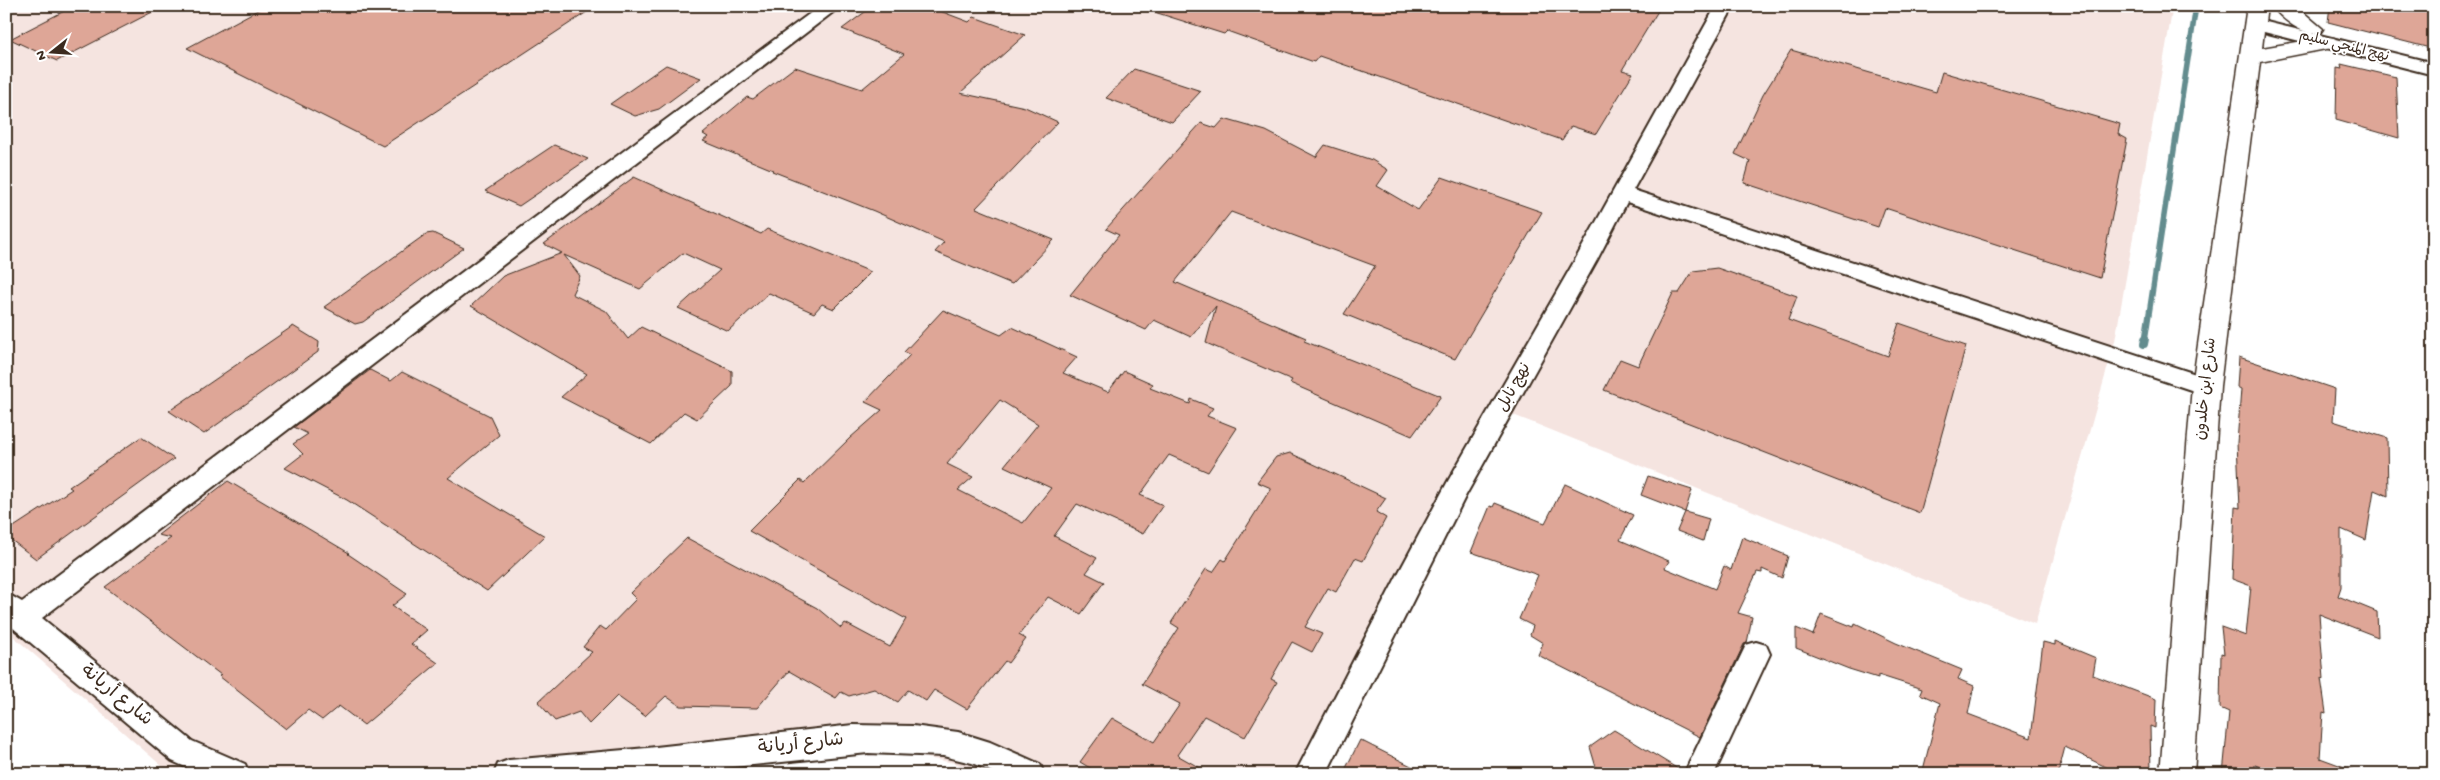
<svg xmlns="http://www.w3.org/2000/svg" width="2440" height="780" viewBox="0 0 2440 780" font-family="'Gochi Hand','Playpen Sans Arabic',sans-serif">
  <rect width="100%" height="100%" fill="#fff"/>
  <filter id="ink" filterUnits="userSpaceOnUse"><feTurbulence type="fractalNoise" baseFrequency=".02" numOctaves="2"/><feDisplacementMap in="SourceGraphic" scale="10" xChannelSelector="R" yChannelSelector="G"/><feConvolveMatrix kernelMatrix="1 2 1 2 8 2 1 2 1" color-interpolation-filters="sRGB"/></filter>
  <g filter="url(#ink)">
    <path fill="#f5e4e0" d="M6,6H2173L2115,341L2035,624L1496,408L1325,774H980L954,763L911,755L851,754L679,774H177L163,767L6,630Z"/>
    <g fill="none" stroke-linecap="round" stroke-linejoin="round">
      <path stroke="#638c8e" stroke-width="5.5" d="M2145,340L2196,6"/>
      <path stroke="#638c8e" stroke-width="8" d="M2144,344L2145,339"/>
    </g>
    <path fill="#dea697" stroke="#3b2a1e" fill-rule="evenodd" d="M74,6H164L57,61L10,39Z
      M265,6H596L383,146L187,48Z
      M873,6H927L969,22L974,17L1025,35L960,93L1025,107L1058,122L976,208L1054,240L1012,284L935,252L944,242L874,211L772,171L773,170L703,141L708,137L703,134L747,97L753,99L795,67L862,89L904,54L842,29Z
      M1149,6H1661L1622,70L1633,73L1596,134L1571,126L1562,140L1319,56L1314,62L1227,31L1224,34L1148,10Z
      M2330,6H2434V49L2328,22Z
      M1791,50L1936,92L1942,72L2120,124L2118,134L2127,139L2100,278L1885,208L1878,227L1744,183L1750,161L1735,154L1763,95Z
      M2341,64L2396,77L2399,138L2336,120L2337,68L2342,69Z
      M666,65L701,78L659,109L635,116L610,104Z
      M1134,69L1201,91L1172,122L1106,98Z
      M1224,119L1266,131L1316,157L1325,145L1372,160L1388,170L1377,186L1418,210L1442,177L1542,212L1455,359L1344,314L1375,266L1231,212L1175,282L1306,338L1304,341L1441,396L1412,436L1290,383L1292,380L1206,343L1216,306L1191,337L1154,320L1146,330L1070,295L1119,235L1106,229L1201,123L1216,128Z
      M554,145L588,159L519,206L485,191Z
      M634,177L761,234L767,229L871,272L834,309L822,304L814,313L769,293L728,331L678,308L720,270L683,253L640,289L564,255L580,276L572,294L606,311L628,339L641,327L732,371V386L697,419L684,412L651,444L561,397L587,374L471,306L503,276L562,253L544,244Z
      M433,233L464,248L363,322L355,324L324,307L426,234Z
      M1717,268L1797,296L1788,320L1888,356L1899,323L1966,346L1920,513L1604,390L1620,359L1638,366L1673,293H1679L1693,271Z
      M943,310L1001,335L1012,327L1077,357L1063,373L1108,392L1124,371L1153,384L1150,388L1190,404L1191,399L1213,408L1207,416L1237,428L1208,472L1169,455L1140,495L1163,505L1143,534L1077,504L1054,536L1097,558L1086,573L1104,582L1081,614L1048,597L1019,635L1026,639L1008,663L1005,661L967,709L934,690L926,701L908,690L898,702L874,689L849,696L841,692L836,698L789,671L757,708L680,706L666,696L645,716L617,696L589,724L579,712L555,721L538,702L592,652L583,647L600,626L606,630L636,599L630,593L687,538L817,608L841,628L845,623L890,647L906,619L749,531L800,480L804,483L850,438L882,410L865,402L910,355L904,352ZM1000,400L1038,424L1004,466L1051,488L1023,523L958,490L973,477L947,464Z
      M293,326L319,342L318,352L204,434L169,411Z
      M2239,357L2335,389L2333,421L2387,438L2388,496L2374,490L2366,540L2341,529V587L2338,596L2377,612L2378,637L2319,614L2324,679L2321,678L2326,713L2323,712L2320,758L2358,772V774H2279L2255,765L2254,774H2223L2229,712L2220,708L2221,653L2224,654L2221,627L2246,636L2251,586L2232,579L2235,507L2240,508L2237,443L2241,389L2237,387Z
      M370,370L391,381L402,372L490,416L499,435L448,478L545,536L487,591L347,500L285,468L303,454L293,444L308,434L294,427Z
      M141,437L174,459L36,559L6,536V532L72,489L69,487Z
      M1290,453L1386,498L1376,512L1386,518L1363,561L1355,558L1336,592L1328,588L1305,627L1322,634L1312,652L1292,642L1271,679L1277,682L1245,737L1204,716L1177,755L1211,774H1100L1080,762L1112,718L1154,742L1180,704L1142,684L1179,628L1171,623L1206,569L1213,572L1222,559L1225,561L1271,488L1257,482L1276,457Z
      M1648,476L1692,490L1685,512L1641,495Z
      M228,481L349,553L348,554L407,594L392,606L427,630L411,644L438,663L364,725L339,706L322,720L308,710L286,729L219,676L221,675L105,587L171,538L158,535Z
      M1565,484L1633,515L1620,540L1669,561L1665,568L1715,589L1724,566L1731,570L1742,537L1788,556L1782,578L1762,569V573L1757,572L1738,613L1752,617L1747,643L1744,644L1700,737L1538,655L1543,643L1530,635L1533,626L1519,619L1538,575L1471,552L1490,506L1493,507L1495,503L1545,523Z
      M1685,512L1709,519L1703,541L1677,531Z
      M1821,614L1854,627L1855,623L1896,643L1962,670L1958,679L1974,686L1968,714L2031,738L2043,642L2055,645V641L2096,658L2093,675L2156,699L2155,728L2150,726L2151,774H2107L2108,768L2065,747L2058,774H1922L1940,703L1920,694L1922,689L1878,675V678L1849,669L1796,648V628L1813,635Z
      M1614,730L1683,772L1682,774H1598L1590,747Z
      M1360,740L1427,774H1343Z"/>
    <g fill="none" stroke-linecap="round" stroke-linejoin="round">
      <g stroke="#3b2a1e" stroke-width="4">
        <path id="minor" d="M820,6H841L42,618L192,741L245,764L249,774H201L172,761L6,622V593L22,602L641,138Z
          M1716,6H1734L1633,190L2214,380L2218,386L2214,392L2206,395L1627,202L1597,260L1466,495L1326,774H1295L1399,572L1448,481L1575,260Z
          M2254,19L2434,63V75L2248,28L2245,24L2248,20Z
          M1756,642L1766,645L1770,654L1714,774H1684L1746,645Z
          M853,725L913,726L958,732L990,742L1040,764L1044,774H997L972,763L943,756L868,753L666,774H494L498,764L509,760L647,748Z"/>
      </g>
      <g stroke="#3b2a1e" stroke-width="3">
        <path id="tertiary" d="M2247,6H2267L2262,48L2326,37L2334,38L2337,43L2334,48L2326,49L2260,62L2220,386L2194,774H2160L2192,386Z
          M2272,6H2296L2323,29L2320,33C2305,37 2281,19 2272,6Z"/>
      </g>
      <use href="#minor" fill="#fff" fill-rule="evenodd"/>
      <use href="#tertiary" fill="#fff" fill-rule="evenodd"/>
    </g>
  </g>
  <g text-anchor="middle" dominant-baseline="central" stroke-width="4" stroke-linejoin="round" paint-order="stroke">
    <g font-size="14" fill="#3b2a1e" stroke="#fff">
      <text transform="translate(2344 47) rotate(14)">نهج المنجي سليم</text>
    </g>
    <g font-size="16" fill="#3b2a1e" stroke="#fff">
      <text transform="translate(1515 388) rotate(-61)">نهج نابل</text>
      <text transform="translate(2207 389) rotate(-84)">شارع ابن خلدون</text>
    </g>
    <g font-size="19" fill="#3b2a1e" stroke="#fff">
      <text transform="translate(116 696) rotate(39)">شارع أريانة</text>
      <text transform="translate(801 745) rotate(-6)">شارع أريانة</text>
    </g>
  </g>
  <rect width="2440" height="780" fill="none" stroke="#fff" stroke-width="25"/>
  <rect x="12" y="12" width="2415" height="755" fill="none" stroke="#3b2a1e" stroke-width="2" filter="url(#ink)"/>
  <g transform="translate(52 52) rotate(253)" stroke="#ffffff" stroke-width="4" paint-order="stroke">
  <path d="M0-4L9 19L0 12L-9 19Z" fill="#3b2a1e"/>
  <text y="-8" font-size="14" font-weight="bold" text-anchor="middle" fill="#3b2a1e">N</text>
  </g>
</svg>
